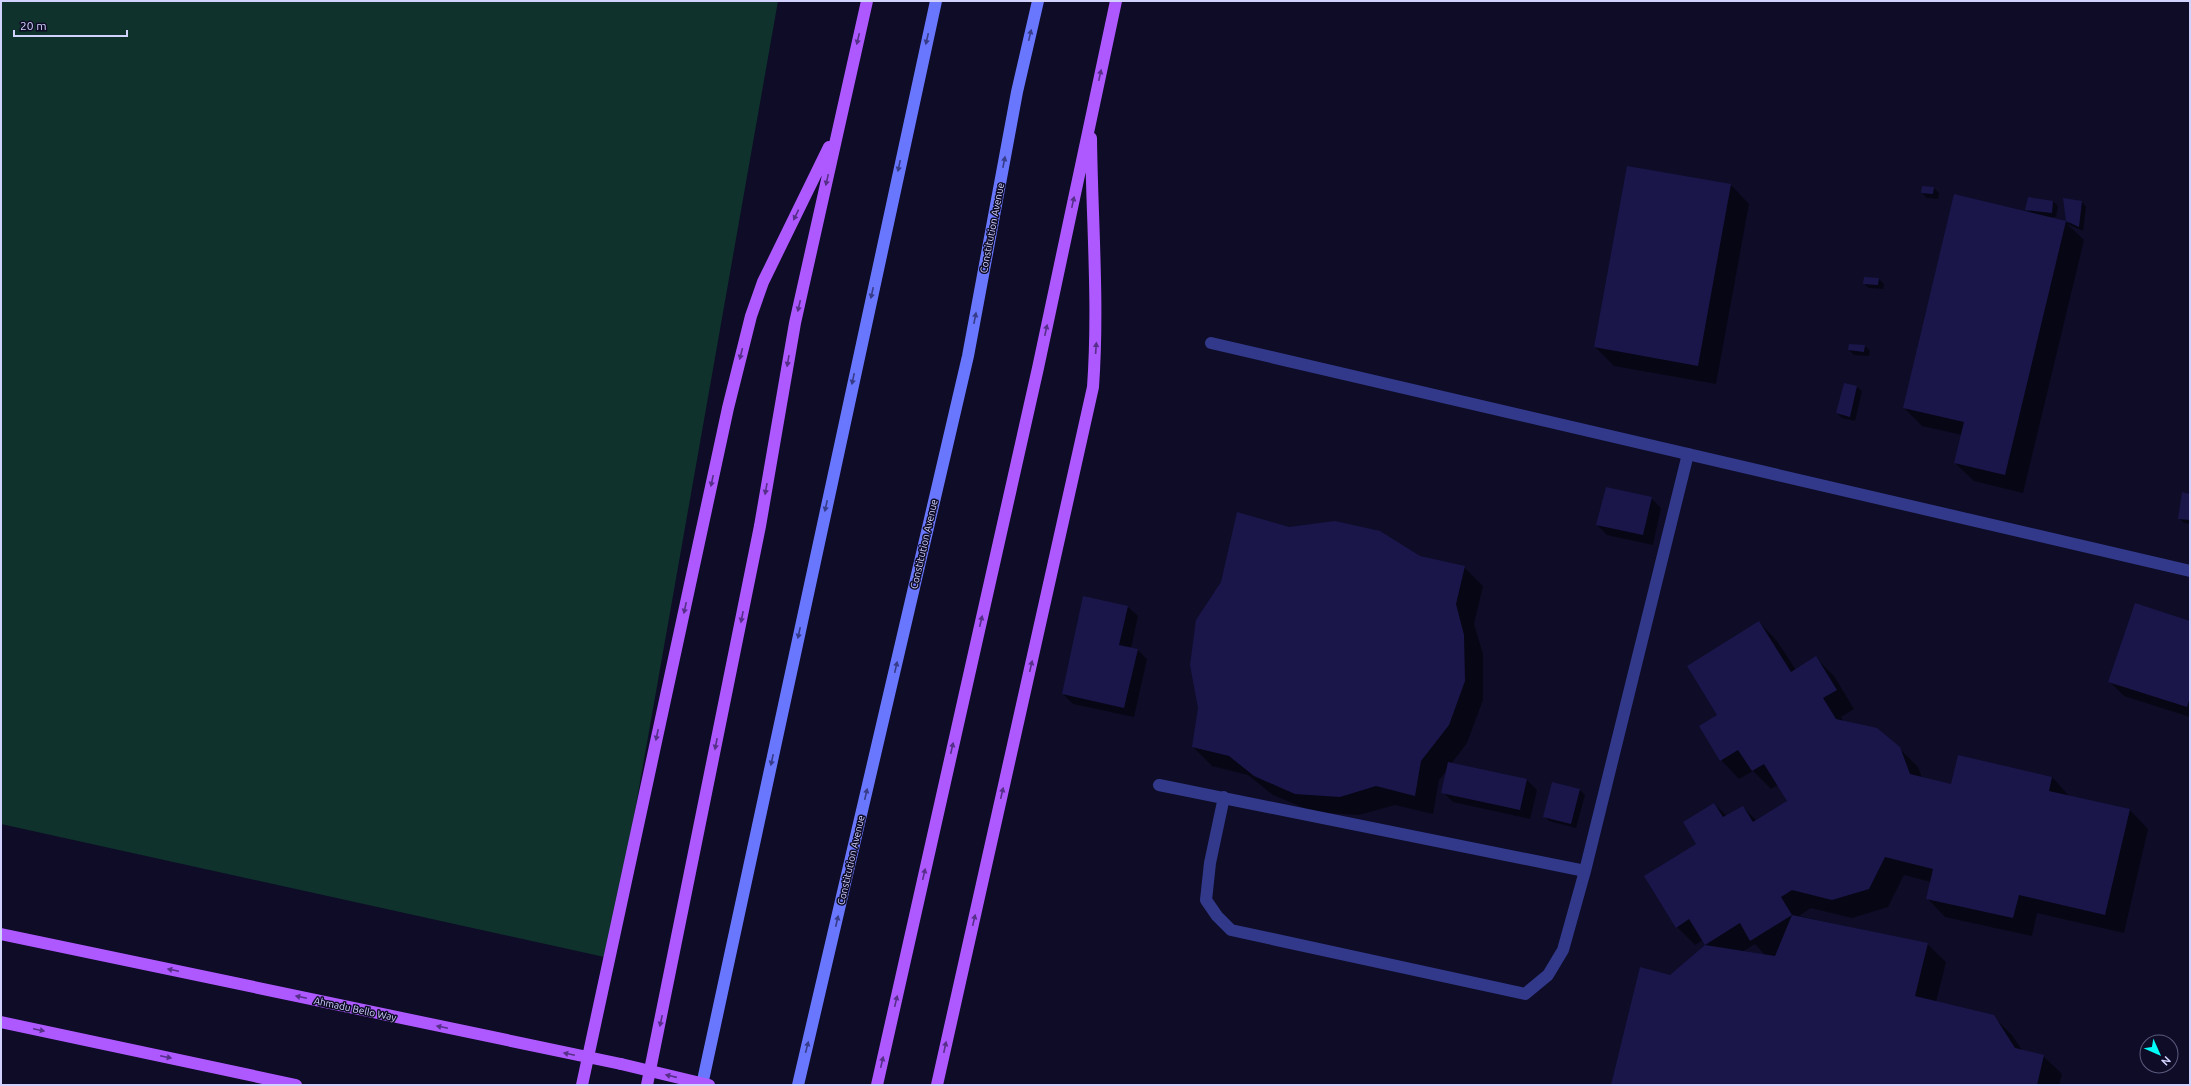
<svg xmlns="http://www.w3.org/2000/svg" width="2191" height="1086" viewBox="0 0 2191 1086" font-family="Ubuntu,sans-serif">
  <rect width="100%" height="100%" fill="#0e0c27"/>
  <path fill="#0f322c" d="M1,1H778L609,958L1,824Z"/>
  <path fill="#0007" fill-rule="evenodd" d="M1731,185L1749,204L1716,384L1614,366L1595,347Z
    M1923,187L1934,188L1939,193L1938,199L1927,198L1922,193Z
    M2053,201L2058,206L2056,217L2047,218L2069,223L2067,220L2082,202L2086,207L2083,231L2067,224L2084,240L2023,493L1974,481L1955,463L1962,435L1922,426L1904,408L2031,214L2027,209Z
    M1879,279L1884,284L1883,289L1869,288L1864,284Z
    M1865,346L1870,351L1869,356L1854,355L1849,350Z
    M1844,384L1857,387L1862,391L1855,421L1842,418L1837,413Z
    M2190,495V524L2184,523L2179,518Z
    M1651,498L1661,508L1653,545L1607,535L1597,525Z
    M1289,528L1464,567L1483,586L1474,624L1483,654V700L1467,743L1451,764L1527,780L1537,790L1530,819L1453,802L1443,792L1448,769L1439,780L1433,814L1395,805L1359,815L1314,812L1273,795L1248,775L1212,766L1193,747Z
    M1128,607L1138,616L1131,648L1137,649L1147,659L1134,717L1073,704L1063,694Z
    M1759,622L1777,641L1796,670L1816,658L1834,676L1854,709L1841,717L1844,722L1899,748L1918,767L1922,778L1952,785L2052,777L2070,797L2130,810L2148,829L2124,933L2037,913L2032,936L1945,917L1927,898L1931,882L1904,875L1888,907L1852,918L1811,908L1799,916L1927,944L1946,962L1936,1002L1993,1016L2012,1035L2022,1050L2043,1056L2062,1074L2059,1085H1612L1671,976L1706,945L1703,940L1695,945L1677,927L1697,844L1714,804L1727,816L1743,807L1757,821L1788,802L1778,785L1771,789L1753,771L1739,779L1721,760L1718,716ZM1755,944L1766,956L1742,952Z
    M2190,622V717L2124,696L2109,681Z
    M1553,783L1580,790L1585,795L1576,828L1549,821L1544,816Z"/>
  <path fill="#1a164a" d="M1627,166L1731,184L1698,366L1594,347Z
    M1922,186L1934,187L1933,194L1921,193Z
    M1954,194L2066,221L2005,475L1954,463L1964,422L1903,408Z
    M2028,197L2053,201L2052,213L2025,210Z
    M2063,198L2082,201L2079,227L2066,221Z
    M1864,277L1879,278L1878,285L1863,284Z
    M1849,344L1865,345L1864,352L1848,350Z
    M1844,383L1857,386L1850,417L1836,413Z
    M1606,487L1652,497L1643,535L1596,525Z
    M2182,492L2190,494V520L2178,519Z
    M1237,512L1289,527L1335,521L1380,531L1420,556L1465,566L1456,604L1464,635L1465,681L1449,725L1421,761L1415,796L1376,786L1340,797L1295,794L1254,776L1229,756L1192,747L1198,708L1190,665L1196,620L1221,582Z
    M1083,596L1128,606L1119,645L1138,649L1124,708L1062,694Z
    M2135,603L2190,621V697L2187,707L2108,682Z
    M1759,621L1791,672L1816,656L1837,690L1823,698L1836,719L1877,728L1900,747L1910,774L1951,784L1958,755L2052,777L2049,791L2130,809L2105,915L2019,895L2013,918L1926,899L1933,869L1885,857L1869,889L1832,900L1792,890L1781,897L1792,915L1750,941L1740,923L1705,945L1689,919L1676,928L1644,876L1696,844L1683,822L1714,803L1723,817L1743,806L1753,822L1787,801L1764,764L1752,771L1738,750L1720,761L1699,726L1717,715L1687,666Z
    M1448,762L1527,779L1520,810L1441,793Z
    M1552,782L1580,789L1571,824L1543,817Z
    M1792,915L1928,943L1915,996L1994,1015L2015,1048L2044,1055L2037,1085H1611L1640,967L1670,975L1705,945L1775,956Z"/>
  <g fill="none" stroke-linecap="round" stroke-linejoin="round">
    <path stroke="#32398b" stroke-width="12" d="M1159,785L1585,871L1688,454
      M1224,797L1210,863L1206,900L1217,916L1231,930L1525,994L1548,975L1563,950L1585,871"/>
    <path stroke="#32398b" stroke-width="12" d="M1211,343L2190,571"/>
    <path stroke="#6977ff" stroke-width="12" d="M702,1085L936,1
      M798,1085L968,356L1017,92L1038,1"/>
    <path stroke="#ad59ff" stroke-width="12" d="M1,934L621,1064
      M1,1022L296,1085
      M582,1085L728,408L751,316L763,282L829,147
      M647,1085L760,526L795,323L867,1
      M877,1085L1038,368L1116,1
      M937,1085L1093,387C1099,304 1092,221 1091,138"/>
    <path stroke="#ad59ff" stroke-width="12" d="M621,1064L709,1085"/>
  </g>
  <defs><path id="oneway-solid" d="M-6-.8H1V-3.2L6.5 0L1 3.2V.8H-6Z"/></defs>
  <g fill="#373c88">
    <use href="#oneway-solid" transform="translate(1030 35) rotate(-77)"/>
    <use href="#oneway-solid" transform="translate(927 39) rotate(103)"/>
    <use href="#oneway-solid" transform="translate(1004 162) rotate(-79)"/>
    <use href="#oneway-solid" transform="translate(899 166) rotate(102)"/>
    <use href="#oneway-solid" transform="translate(872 293) rotate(102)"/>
    <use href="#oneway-solid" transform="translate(975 318) rotate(-79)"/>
    <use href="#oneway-solid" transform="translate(853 379) rotate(102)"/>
    <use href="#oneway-solid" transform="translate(826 506) rotate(102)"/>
    <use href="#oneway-solid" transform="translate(799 633) rotate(102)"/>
    <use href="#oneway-solid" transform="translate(896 667) rotate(-77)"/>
    <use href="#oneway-solid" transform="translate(772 760) rotate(102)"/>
    <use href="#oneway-solid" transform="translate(866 794) rotate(-77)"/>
    <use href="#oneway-solid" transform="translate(837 921) rotate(-77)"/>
    <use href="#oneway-solid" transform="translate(807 1047) rotate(-76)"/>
  </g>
  <g fill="#562f88">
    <use href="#oneway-solid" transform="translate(858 39) rotate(103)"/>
    <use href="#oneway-solid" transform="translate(1100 75) rotate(-78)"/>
    <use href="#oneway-solid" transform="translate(827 180) rotate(103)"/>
    <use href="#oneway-solid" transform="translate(1073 202) rotate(-78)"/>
    <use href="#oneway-solid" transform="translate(796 215) rotate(116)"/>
    <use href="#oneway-solid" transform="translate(799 306) rotate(103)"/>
    <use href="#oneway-solid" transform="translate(1046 330) rotate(-78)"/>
    <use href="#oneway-solid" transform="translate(1096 348) rotate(-86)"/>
    <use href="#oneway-solid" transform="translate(741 354) rotate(104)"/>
    <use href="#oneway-solid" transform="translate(788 361) rotate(100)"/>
    <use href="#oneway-solid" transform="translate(712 481) rotate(102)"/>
    <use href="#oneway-solid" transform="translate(766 489) rotate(100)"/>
    <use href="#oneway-solid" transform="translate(685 608) rotate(102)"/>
    <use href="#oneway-solid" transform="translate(742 617) rotate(101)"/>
    <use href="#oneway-solid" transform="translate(981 621) rotate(-77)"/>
    <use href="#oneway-solid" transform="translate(1031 666) rotate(-77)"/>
    <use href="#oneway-solid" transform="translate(657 735) rotate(102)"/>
    <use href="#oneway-solid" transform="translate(716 744) rotate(101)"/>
    <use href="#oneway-solid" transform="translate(952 748) rotate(-77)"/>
    <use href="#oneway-solid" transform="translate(1002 793) rotate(-77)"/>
    <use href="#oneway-solid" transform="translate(924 874) rotate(-77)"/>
    <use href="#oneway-solid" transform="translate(974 920) rotate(-77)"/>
    <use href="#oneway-solid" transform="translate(173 970) rotate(-168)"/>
    <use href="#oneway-solid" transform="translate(301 997) rotate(-168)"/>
    <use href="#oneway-solid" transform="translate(896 1001) rotate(-77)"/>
    <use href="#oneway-solid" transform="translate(661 1021) rotate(102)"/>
    <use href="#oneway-solid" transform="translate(442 1027) rotate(-168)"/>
    <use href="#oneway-solid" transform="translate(39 1030) rotate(12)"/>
    <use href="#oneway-solid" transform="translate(945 1047) rotate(-78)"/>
    <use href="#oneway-solid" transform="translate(569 1054) rotate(-168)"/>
    <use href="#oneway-solid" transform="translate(166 1057) rotate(12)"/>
    <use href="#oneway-solid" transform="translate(882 1062) rotate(-77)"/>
    <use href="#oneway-solid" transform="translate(671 1076) rotate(-167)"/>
  </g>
  <g text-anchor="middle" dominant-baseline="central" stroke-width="3" stroke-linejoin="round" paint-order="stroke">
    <g font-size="10" fill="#d2d2ff" stroke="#0e0c27">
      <text transform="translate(992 228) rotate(-79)">Constitution Avenue</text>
      <text transform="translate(924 544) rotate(-77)">Constitution Avenue</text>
      <text transform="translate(851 860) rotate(-77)">Constitution Avenue</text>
      <text transform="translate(355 1009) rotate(12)">Ahmadu Bello Way</text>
    </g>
  </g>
  <rect width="2191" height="1086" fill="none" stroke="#d2d2ff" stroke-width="4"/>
  <g transform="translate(2159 1054) rotate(135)"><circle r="19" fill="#0e0c27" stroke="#5c5b7d"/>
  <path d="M0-3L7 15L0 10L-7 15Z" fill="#00fdf8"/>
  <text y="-6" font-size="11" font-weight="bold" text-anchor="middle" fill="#d2d2ff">N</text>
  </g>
  <path d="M14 30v6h113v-6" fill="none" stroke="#d2d2ff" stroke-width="2"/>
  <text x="20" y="30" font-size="12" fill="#d2d2ff" stroke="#0e0c27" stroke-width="3" paint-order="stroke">20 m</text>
</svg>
